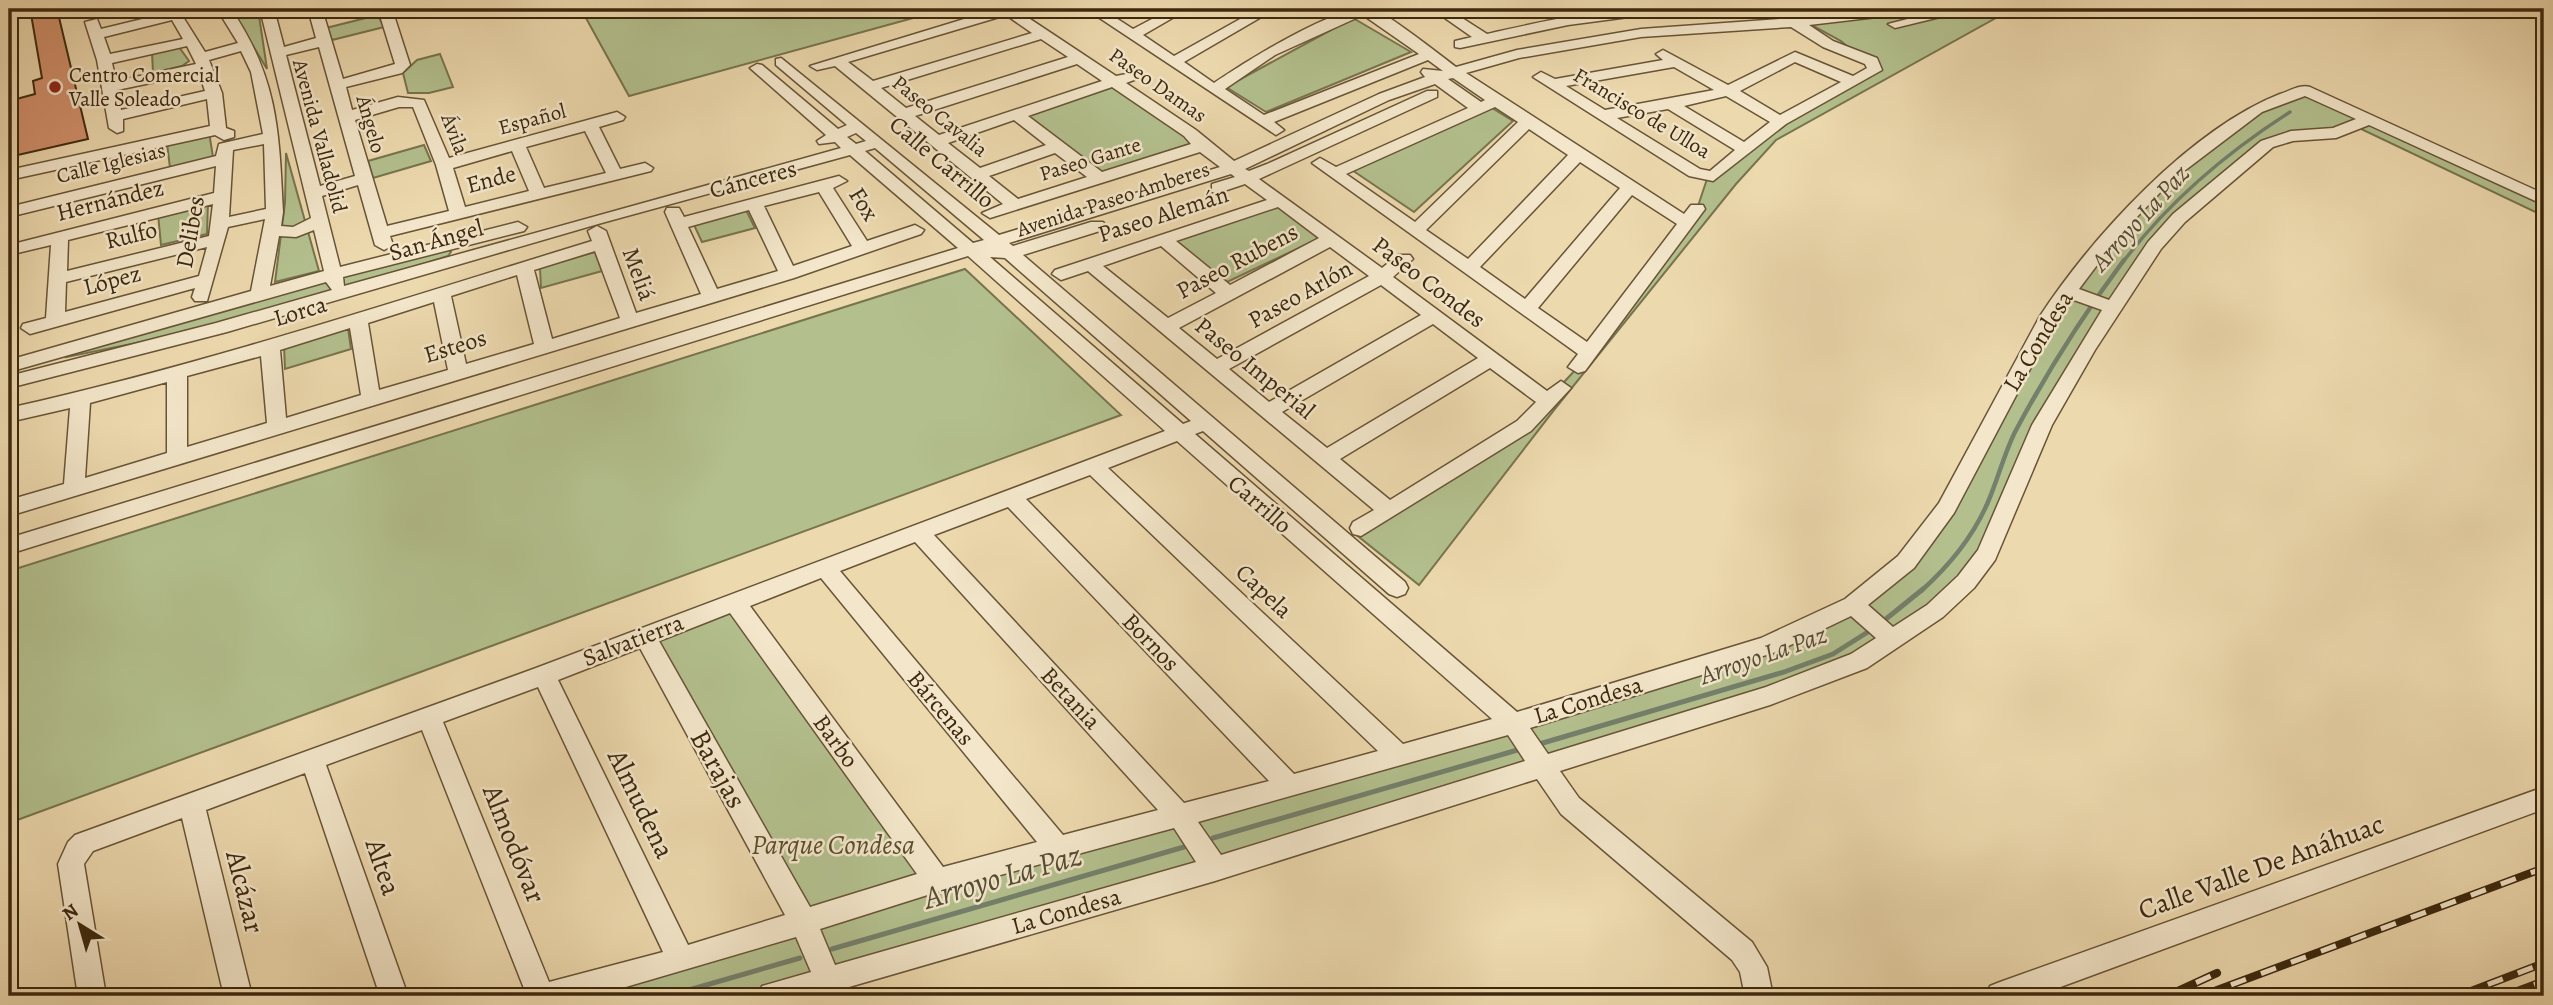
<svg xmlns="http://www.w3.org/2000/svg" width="2553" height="1005" viewBox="0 0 2553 1005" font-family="Alegreya,serif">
  <rect width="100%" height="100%" fill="#edd9ae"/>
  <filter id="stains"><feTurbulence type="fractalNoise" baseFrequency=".00286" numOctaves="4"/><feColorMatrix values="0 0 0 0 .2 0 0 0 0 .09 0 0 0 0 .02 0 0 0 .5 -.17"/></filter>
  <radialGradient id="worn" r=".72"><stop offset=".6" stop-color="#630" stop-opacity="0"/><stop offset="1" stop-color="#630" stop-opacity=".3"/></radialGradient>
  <path fill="#b3c08e" stroke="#78744e" stroke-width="2" d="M231,9H258L267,69Z
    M581,9H946L629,96Z
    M1908,9H2012L1776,140L1736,184L1554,410L1419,585L1354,533L1523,426L1578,367L1697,209L1708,176L1744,149L1875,70L1841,41L1806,22L1852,18Z
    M378,15L384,27L332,40L326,28Z
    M1353,18L1411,52L1266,112L1226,87Z
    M179,47L189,61L182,66L153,73L152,52Z
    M440,54L453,87L429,93H408L403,73L417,60Z
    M1116,86L1196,142L1096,174L1022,116Z
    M2305,90L2544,200V216L2355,126L2277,139L2200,199L2112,307L1966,582L1859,661L772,996H548L804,923L644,635L734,601L938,880L1768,645L1853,605L1906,562L2023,361L2127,216L2257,109Z
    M1492,108L1513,121L1414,212L1349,168Z
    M209,132L213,157L170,168L167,143Z
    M424,145L431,161L373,178L368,161Z
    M286,153L319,271L275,282L285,203Z
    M208,202L207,234L161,245L158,214Z
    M1278,205L1320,238L1227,282L1172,241Z
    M746,210L755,228L702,242L694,225Z
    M446,248L451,252L448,256L230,324L67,357L74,349Z
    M595,252L602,271L541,288L540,268Z
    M965,269L1121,415L9,823V571Z
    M348,328L351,349L285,369L284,345Z"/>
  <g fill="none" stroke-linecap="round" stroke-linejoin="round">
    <path stroke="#74806b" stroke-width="3.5" d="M2123,262C2169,201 2226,153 2290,112"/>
    <path stroke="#74806b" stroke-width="4.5" d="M1921,591C1949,566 1973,537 1988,502C1998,479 2004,454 2015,432C2047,372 2083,315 2124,260"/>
    <path stroke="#74806b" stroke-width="5" d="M1881,623L1923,589
      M1536,745L1784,672L1833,654L1871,630
      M1213,838L1521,749
      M832,949L1184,847
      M668,996L800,958"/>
  </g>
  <path fill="#d2906c" stroke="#3c280e" stroke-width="2" d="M57,9L88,139L9,157V101L35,94L33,81L42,78L31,14Z"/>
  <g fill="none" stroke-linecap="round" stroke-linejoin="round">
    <g stroke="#685436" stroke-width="3">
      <path id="minor" d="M164,9H178L205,52L238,43L217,9H231C278,78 279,131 283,212L281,226L293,227L311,218L260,9H274L284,47L316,38L308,9H322L343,79L395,64L378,9H392L410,65L402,73L346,87L352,110L398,97L424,100L449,158L617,112L625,117L623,120L599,127L620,169L645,163L653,168L651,171L390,236L393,245L384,250L375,245L358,185L322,196L340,267L518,222L527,227L524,231L343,277L344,286L841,148L835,142L819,144L817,141L826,135L750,68L757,64L762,65L838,129L847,125L776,65V59L781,58L999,235L1220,167L1200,152L990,218L982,213L1003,204L835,66L817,70L810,66L997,9H1015L1116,76L1142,71V77L1126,83L1196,130L1234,161L1379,94L1425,77L1421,72L1423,69L1443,71L1428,60L1274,122L1284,130L1276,135L1086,9H1102L1133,29L1171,9H1188L1143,35L1174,56L1258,9H1275L1184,62L1214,83C1242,64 1342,0 1373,9C1387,13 1440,55 1456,67L1517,50L1641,29L1918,9L1911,13L1809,25L1833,41L1877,58L1882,70L1786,124L1713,181L1689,176L1533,77L1541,72L1555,79L1663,60L1656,54L1663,50L1728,85L1795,52L1853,76L1867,68L1865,64L1823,47L1791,27L1641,37L1519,58L1466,73L1684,214L1691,205H1703L1705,209L1585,371L1578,373L1568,367L1578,354L1312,163L1320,158L1336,167L1468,108L1435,84L1389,100L1245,169L1249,171L1267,164L1427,91H1437V97L1259,179L1382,268L1398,255H1410L1413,259L1393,277L1547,391L1561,381L1571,388L1531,431L1361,536L1353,534L1350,528L1353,522L1374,510L1088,271L1061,280L1052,274L1055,270L1267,200L1245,184L1218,193L1212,192V184L1235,177L1231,174L1009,243L1013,246L1091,222H1103L1106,226L1103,230L1023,255L1405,582L1408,588L1405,594L1397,597L1389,594L1203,431L1195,434L1517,712L1761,638L1845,599L1898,556L1939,503L2040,316C2092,237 2189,130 2280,94C2290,91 2300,84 2310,87L2544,194V205L2369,125L2336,138L2293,141L2273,147L2185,222L2161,249L2095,350L2052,425L1995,560L1974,588L1943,617L1867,668L1770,705L1560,771L1579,798L1752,942L1767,967L1773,996H1745L1740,972L1732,960L1561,814L1537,779L1215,881L818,996H758L762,986L811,972L796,937L595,996H527L422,730L326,765L408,996H380L305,773L206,810L252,996H224L182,818L93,851L84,864L106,996H78L58,864L68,842L75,835L536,668L1165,431L968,256L9,554V538L958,248L850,155L598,224L227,332L9,388V376L216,323L332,290L326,282L9,372V360L251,291L265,219L228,227L207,301H195L192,297L195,288L30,334L21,328L23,324L46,318L51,245L9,255V245L214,193L216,166L9,217V207L216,156L219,144L263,134L251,72L241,51L209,60L222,93L226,128L234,131V137L224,140L215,135L9,180V170L210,126L207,99L123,119V131L117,133L109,128L97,60L85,22L97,19L101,29L167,13ZM1006,15L1032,33L873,81L848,62ZM1363,15L1419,54L1264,115L1225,89L1275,55ZM172,20L183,39L110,54L104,37ZM1041,39L1068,57L906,108L881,88ZM187,46L196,64L116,81L112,63ZM319,47L355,176L320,186L286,55ZM1795,62L1841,82L1780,115L1740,91ZM1077,64L1102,81L939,135L915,116ZM1674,67L1714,90L1605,110L1566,86ZM199,73L205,91L121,110L117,90ZM1453,78L1485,100L1481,102L1448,79ZM1112,87L1184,136L1191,144L1102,172L1028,116ZM1726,96L1770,122L1744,142L1684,106ZM2305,96L2356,119L2333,128L2291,131L2261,141L2173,214L2148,242L2109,300L2079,289L2119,236L2171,181L2262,112ZM399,107H413L436,165L449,211L387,226L355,120ZM1495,107L1518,122L1415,222L1346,174ZM1668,109L1735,150L1710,171L1700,169L1617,118ZM1014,120L1046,145L980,168L948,143ZM1529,129L1568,155L1468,259L1426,230ZM585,131L606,173L544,188L526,147ZM856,133L866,141L856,144L847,137ZM264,144L266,209L229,217L233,150ZM875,148L984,240L973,243L865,151ZM512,151L529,191L465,207L453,168ZM1055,153L1087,177L1018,199L989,176ZM1580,162L1620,188L1525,299L1480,267ZM1632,195L1677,224L1587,342L1538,308ZM213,204L209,236L67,271L68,240ZM1278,207L1319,238L1230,285L1176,241ZM314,230L324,271L270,286L279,236L296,237ZM1161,246L1216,293L1168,318L1103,266ZM207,247L199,276L65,312L66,282ZM1330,247L1369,276L1217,359L1179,328ZM990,257L1005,258L1191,421L1183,424ZM1381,285L1421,315L1269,402L1229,369ZM2071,299L2102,310L2032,425L1978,550L1958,576L1927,605L1893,627L1868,605L1914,568L1954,513L2057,318ZM1433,324L1478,358L1327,448L1282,412ZM1490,368L1536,402L1517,421L1390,500L1340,459ZM1177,441L1492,719L1403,744L1108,468ZM1090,475L1378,751L1294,774L1026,499ZM1008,507L1269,781L1184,803L934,535ZM915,542L1158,810L1063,835L840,571ZM821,578L1037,842L943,867L750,606ZM730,613L917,874L810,907L659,641ZM1851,616L1876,638L1851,654L1766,687L1548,754L1530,728L1776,652ZM640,648L785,915L688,945L558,680ZM538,687L663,952L549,982L443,722ZM1508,735L1525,761L1221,855L1198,822ZM1174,828L1196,862L835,965L820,929L937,892Z
        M1432,9H1448L1487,34C1546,21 1606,6 1666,9L1659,13L1568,25L1460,48L1455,47V41L1472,37Z
        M1947,9H1973L1895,28L1888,24Z
        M839,176L847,181L833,188L867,241L915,225L924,230L921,234L794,278L9,516V500L64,484L70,408L9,422V408C206,364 399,300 592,241L588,231L597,226L606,231L636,313L701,294L665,212L667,208H679L684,217ZM819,192L852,246L793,266L764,206ZM749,210L778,271L717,289L688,227ZM595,251L620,318L552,339L534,270ZM517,275L534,344L466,364L451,296ZM434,302L448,370L379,390L368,323ZM350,328L361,395L286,418L280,350ZM261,356L267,423L187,447V376ZM167,382V453L85,478L90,403Z
        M2544,787V809L2036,996H1986L1990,986L2000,982Z"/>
    </g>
    <g stroke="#3c280e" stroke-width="4">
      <path id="major" d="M9,9H31L28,13L9,17Z"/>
    </g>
    <use href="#minor" fill="#f3e6ca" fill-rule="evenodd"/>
    <use href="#major" fill="#edd9ae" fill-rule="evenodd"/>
    <g stroke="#3c280e" stroke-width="8">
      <path id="rail" d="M2167,996L2217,973
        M2201,996L2544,868
        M2458,996L2544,963
        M2504,996L2544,981"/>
    </g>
    <use href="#rail" stroke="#f3e6ca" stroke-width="5" stroke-dasharray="16" stroke-linecap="butt"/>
  </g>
  <circle fill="#8f2418" stroke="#f3e6ca" stroke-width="2.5" cx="55" cy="87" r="7"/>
  <g text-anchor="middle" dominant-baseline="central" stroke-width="5" stroke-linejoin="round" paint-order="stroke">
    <g font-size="21" fill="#3c280e" stroke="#f3e6ca" text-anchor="start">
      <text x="69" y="75">Centro Comercial<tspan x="69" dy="24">Valle Soleado</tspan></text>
    </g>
    <g font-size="21" fill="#3c280e" stroke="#f3e6ca">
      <text transform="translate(1158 85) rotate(35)">Paseo Damas</text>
      <text transform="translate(1642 113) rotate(31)">Francisco de Ulloa</text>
      <text transform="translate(940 116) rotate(39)">Paseo Cavalia</text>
      <text transform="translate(532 119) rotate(-15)">Español</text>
      <text transform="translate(371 124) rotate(74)">Ángelo</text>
      <text transform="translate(455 134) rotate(69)">Ávila</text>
      <text transform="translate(320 136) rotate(75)">Avenida Valladolid</text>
      <text transform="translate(1090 159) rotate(-17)">Paseo Gante</text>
      <text transform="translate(111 163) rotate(-14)">Calle Iglesias</text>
      <text transform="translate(1113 199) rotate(-18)">Avenida Paseo Amberes</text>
    </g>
    <g font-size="24" fill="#3c280e" stroke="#f3e6ca">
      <text transform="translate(942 162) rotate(40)">Calle Carrillo</text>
      <text transform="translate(491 179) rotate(-15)">Ende</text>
      <text transform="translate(753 179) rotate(-15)">Cánceres</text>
      <text transform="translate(110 200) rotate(-14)">Hernández</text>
      <text transform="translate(864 204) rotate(58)">Fox</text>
      <text transform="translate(1163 214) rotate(-18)">Paseo Alemán</text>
      <text transform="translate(190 232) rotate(-80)">Delibes</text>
      <text transform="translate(131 235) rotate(-14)">Rulfo</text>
      <text transform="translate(436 240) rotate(-16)">San Ángel</text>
      <text transform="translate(1237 261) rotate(-28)">Paseo Rubens</text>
      <text transform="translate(639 274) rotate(70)">Meliá</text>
      <text transform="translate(112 280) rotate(-15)">López</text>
      <text transform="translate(1429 282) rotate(37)">Paseo Condes</text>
      <text transform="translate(1300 294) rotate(-29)">Paseo Arlón</text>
      <text transform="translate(300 311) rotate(-17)">Lorca</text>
      <text transform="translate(2038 341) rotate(-59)">La Condesa</text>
      <text transform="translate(455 346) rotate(-17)">Esteos</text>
      <text transform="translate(1255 368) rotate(39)">Paseo Imperial</text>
      <text transform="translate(1260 504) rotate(41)">Carrillo</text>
      <text transform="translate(1264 591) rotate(43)">Capela</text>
      <text transform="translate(633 640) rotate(-21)">Salvatierra</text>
      <text transform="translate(1151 642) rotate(46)">Bornos</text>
      <text transform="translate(1071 698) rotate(47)">Betania</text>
      <text transform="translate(1588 700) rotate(-17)">La Condesa</text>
      <text transform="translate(941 708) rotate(50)">Bárcenas</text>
      <text transform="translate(836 741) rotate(54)">Barbo</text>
      <text transform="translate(1066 911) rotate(-16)">La Condesa</text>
    </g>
    <g font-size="26" font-style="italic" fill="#534c35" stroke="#f3e6ca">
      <text transform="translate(2140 218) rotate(-48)">Arroyo La Paz</text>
      <text transform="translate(1763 655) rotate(-19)">Arroyo La Paz</text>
    </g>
    <g font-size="28" fill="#3c280e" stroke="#f3e6ca">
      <text transform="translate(718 769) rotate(61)">Barajas</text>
      <text transform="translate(641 804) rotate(64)">Almudena</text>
      <text transform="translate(514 844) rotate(68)">Almodóvar</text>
      <text transform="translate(383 867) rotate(71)">Altea</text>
      <text transform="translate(2261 867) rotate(-20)">Calle Valle De Anáhuac</text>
      <text transform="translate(245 892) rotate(76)">Alcázar</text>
    </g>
    <g font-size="28" font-style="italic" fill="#5a4e2e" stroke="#f3e6ca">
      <text x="833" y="845">Parque Condesa</text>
    </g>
    <g font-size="32" font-style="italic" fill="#534c35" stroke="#f3e6ca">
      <text transform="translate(1002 876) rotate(-16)">Arroyo La Paz</text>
    </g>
  </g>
  <rect width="2553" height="1005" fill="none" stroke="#edd9ae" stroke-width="35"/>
  <rect x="10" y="10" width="2532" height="984" fill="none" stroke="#3c280e" stroke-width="3.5"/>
  <rect x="18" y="18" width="2518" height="970" fill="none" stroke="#3c280e" stroke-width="2"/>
  <g transform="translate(80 925) rotate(323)" stroke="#f3e6ca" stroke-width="5" paint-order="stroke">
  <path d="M0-5L12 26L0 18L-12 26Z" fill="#3c280e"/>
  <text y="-10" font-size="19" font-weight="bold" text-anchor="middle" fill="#3c280e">N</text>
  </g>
  <rect width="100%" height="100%" filter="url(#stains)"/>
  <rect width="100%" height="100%" fill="url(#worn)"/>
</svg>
